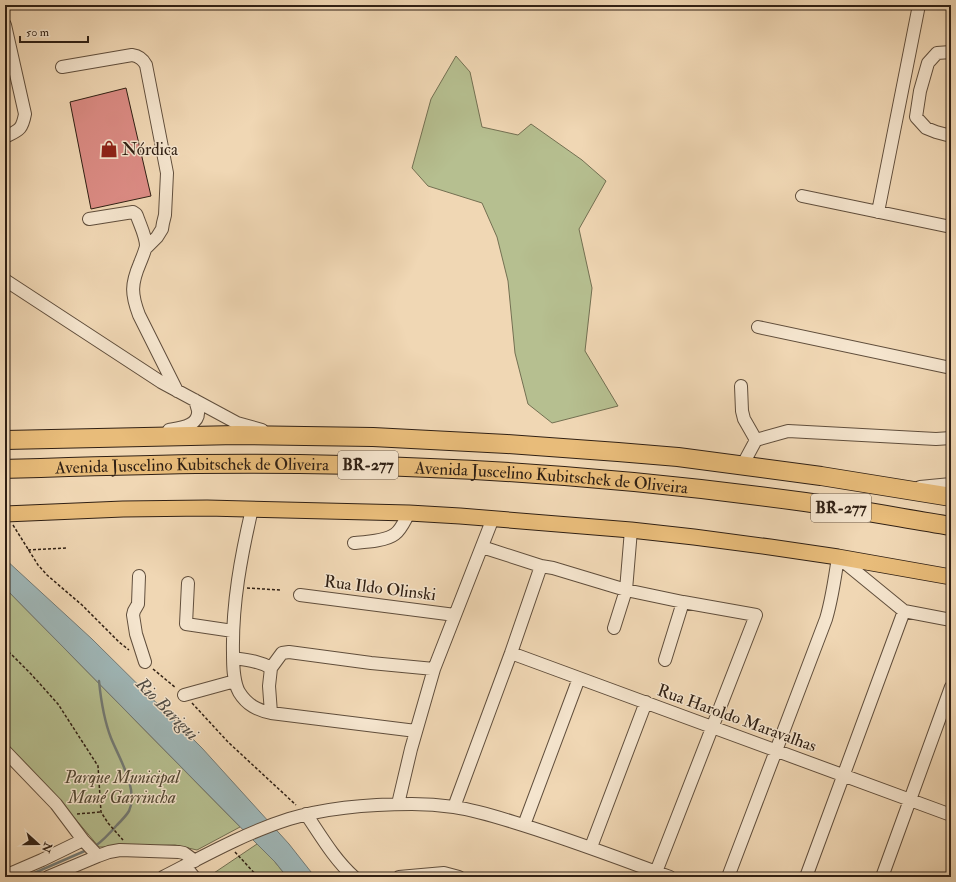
<svg xmlns="http://www.w3.org/2000/svg" width="956" height="882" viewBox="0 0 956 882" font-family="'IM FELL Double Pica',serif">
  <rect width="100%" height="100%" fill="#f0d7b4"/>
  <filter id="stains"><feTurbulence type="fractalNoise" baseFrequency=".005" numOctaves="4"/><feColorMatrix values="0 0 0 0 .2 0 0 0 0 .09 0 0 0 0 .02 0 0 0 .5 -.17"/></filter>
  <radialGradient id="worn" r=".72"><stop offset=".6" stop-color="#630" stop-opacity="0"/><stop offset="1" stop-color="#630" stop-opacity=".3"/></radialGradient>
  <path fill="#b6bf90" stroke="#737052" d="M456,56L470,72L482,127L518,135L531,124L582,160L606,181L579,229L592,288L585,351L618,406L552,423L528,404L515,353L508,281L497,237L482,203L428,186L412,168L431,99Z
    M5,588L240,827L197,850L175,845L99,847L56,796L5,742Z
    M257,844L275,862L287,877H208Z"/>
  <path fill="#9fb7b8" stroke="#737b76" d="M5,559L92,639L202,748L289,844L315,877H287L275,862L257,844L5,588Z"/>
  <g fill="none" stroke-linecap="round" stroke-linejoin="round">
    <path stroke="#737b76" stroke-width="2.5" d="M95,846C103,841 110,833 117,825C121,821 126,816 129,811C139,790 119,758 111,738C104,720 101,701 99,681
      M25,877L87,850"/>
  </g>
  <path fill="#dc8c85" stroke="#302014" d="M126,88L151,196L91,209L70,102Z"/>
  <g fill="none" stroke-linecap="round" stroke-linejoin="round">
    <g stroke="#604e3c" stroke-width="14">
      <path id="minor" d="M5,25L25,114C22,130 19,130 5,137
        M951,52L937,53L928,63L920,91L916,117L926,128L936,132L951,136
        M62,67L132,55C139,56 143,59 146,65L167,173L165,215L163,223L162,229L157,237L146,248
        M802,196L951,227
        M878,212L919,5
        M89,219L133,212L136,214L137,216C140,225 146,236 146,246C145,251 142,258 140,263C131,284 131,294 139,315L177,391
        M5,280L161,382L237,423L262,430
        M758,327L951,368
        M741,386L742,411L744,419L756,440
        M169,430C180,428 200,426 198,410C197,407 196,403 195,400
        M742,466L756,440L788,431L936,439L951,438
        M920,487L951,484
        M252,509C241,556 232,604 233,653C233,665 233,681 239,692C247,705 257,710 271,713L416,731
        M354,543C366,542 386,541 395,534C401,530 405,520 409,513
        M482,547L541,566L553,568L626,590L683,602L756,615L656,872
        M838,557L904,611L951,620
        M139,576L138,604L134,611L133,615L136,634L145,662
        M188,583L186,624L233,631
        M300,595L455,615
        M614,628L626,590L631,530
        M511,653L951,815
        M233,658C247,660 259,661 271,668
        M665,660L683,602
        M184,695L235,681
        M271,713L269,686L271,668L282,653L289,652L371,663L434,669
        M5,751L56,804L83,840L98,856L109,852L120,850L179,852L184,853L195,861
        M398,804L411,749L434,669L493,518
        M454,807L511,653L541,566
        M306,814C321,836 334,859 354,877
        M524,825L579,678
        M591,847L646,702
        M185,866L194,877
        M5,876L42,860L83,840
        M48,877L98,856
        M163,877C204,856 245,833 289,819C329,807 371,804 412,804C426,804 440,805 454,807C474,810 494,816 513,822C566,838 618,858 670,877
        M399,877L444,873L459,877
        M728,877L826,619C832,599 835,578 838,557
        M806,877L904,611
        M882,877L951,687"/>
    </g>
    <g stroke="#302014" stroke-width="17">
      <path id="major" d="M5,514L123,509L207,508L409,513L460,516L631,530L694,537L770,547L838,557L951,577"/>
    </g>
    <g stroke="#302014" stroke-width="20">
      <g id="highway">
        <path d="M5,440L237,435L373,437L507,444L618,452L678,457L821,476L951,497"/>
        <path id="s1" d="M5,469C69,467 132,465 196,464C274,463 352,464 430,468C555,473 681,485 805,502C854,509 902,518 951,526"/>
      </g>
    </g>
    <path stroke="#302014" stroke-width="1.5" stroke-dasharray="3 2" stroke-linecap="butt" d="M13,525L38,565L47,575L82,605L119,642L129,650
      M28,550L67,548
      M247,588L280,590
      M5,648L31,674L58,704L98,766L101,812L108,823L123,840
      M153,669L176,688
      M192,703L228,742L296,805
      M77,814L101,812
      M235,852L258,877"/>
    <use href="#minor" stroke="#f5e5ce" stroke-width="12"/>
    <use href="#major" stroke="#e8bc7a" stroke-width="15"/>
    <use href="#highway" stroke="#e8bc7a" stroke-width="18"/>
  </g>
  <defs>
    <g id="shop-bare" transform="scale(1.38)"><path d="M-5-2.5h2.3a2.7 3.5 0 0 1 5.4 0H5L5.5 6h-11ZM-1.5-2.5h3a1.5 2.3 0 0 0-3 0Z" fill="#8f2418" stroke="#f5e5ce" stroke-width="2.5" paint-order="stroke"/></g>
  </defs>
  <g fill-rule="evenodd">
    <use href="#shop-bare" x="109" y="149"/>
  </g>
  <g text-anchor="middle" dominant-baseline="central" stroke-width="3" stroke-linejoin="round" paint-order="stroke">
    <g fill="#f5e5ce" stroke="#6b5b4c" stroke-width="1">
      <rect x="338" y="451" width="60" height="28" rx="3"/>
      <rect x="811" y="494" width="60" height="28" rx="3"/>
    </g>
    <g font-size="16" font-weight="bold" fill="#302014">
      <text x="368" y="465">BR-277</text>
      <text x="841" y="508">BR-277</text>
    </g>
    <g font-size="17" fill="#302014" stroke="#f5e5ce" text-anchor="start">
      <text x="122" y="149">Nórdica</text>
    </g>
    <g font-size="17" fill="#302014" stroke="#f5e5ce">
      <text stroke="none"><textPath href="#s1" startOffset="187">Avenida Juscelino Kubitschek de Oliveira</textPath></text>
      <text stroke="none"><textPath href="#s1" startOffset="547">Avenida Juscelino Kubitschek de Oliveira</textPath></text>
      <text transform="translate(380 588) rotate(7)">Rua Ildo Olinski</text>
      <text transform="translate(737 718) rotate(20)">Rua Haroldo Maravalhas</text>
    </g>
    <g font-size="17" font-style="italic" fill="#524833" stroke="#f5e5ce">
      <text x="122" y="777">Parque Municipal<tspan x="122" dy="20">Mané Garrincha</tspan></text>
    </g>
    <g font-size="18" font-style="italic" fill="#514d45" stroke="#f5e5ce">
      <text transform="translate(167 709) rotate(45)">Rio Barigui</text>
    </g>
  </g>
  <rect width="956" height="882" fill="none" stroke="#f0d7b4" stroke-width="20"/>
  <rect x="6" y="6" width="944" height="870" fill="none" stroke="#302014" stroke-width="2"/>
  <rect x="10" y="10" width="936" height="862" fill="none" stroke="#302014"/>
  <g transform="translate(38 844) rotate(111)" stroke="#f5e5ce" stroke-width="3" paint-order="stroke">
  <path d="M0-3L7 15L0 10L-7 15Z" fill="#302014"/>
  <text y="-6" font-size="11" font-weight="bold" text-anchor="middle" fill="#302014">N</text>
  </g>
  <path d="M20 36v6h68v-6" fill="none" stroke="#302014" stroke-width="2"/>
  <text x="26" y="36" font-size="12" fill="#302014" stroke="#f5e5ce" stroke-width="3" paint-order="stroke">50 m</text>
  <rect width="100%" height="100%" filter="url(#stains)"/>
  <rect width="100%" height="100%" fill="url(#worn)"/>
</svg>
